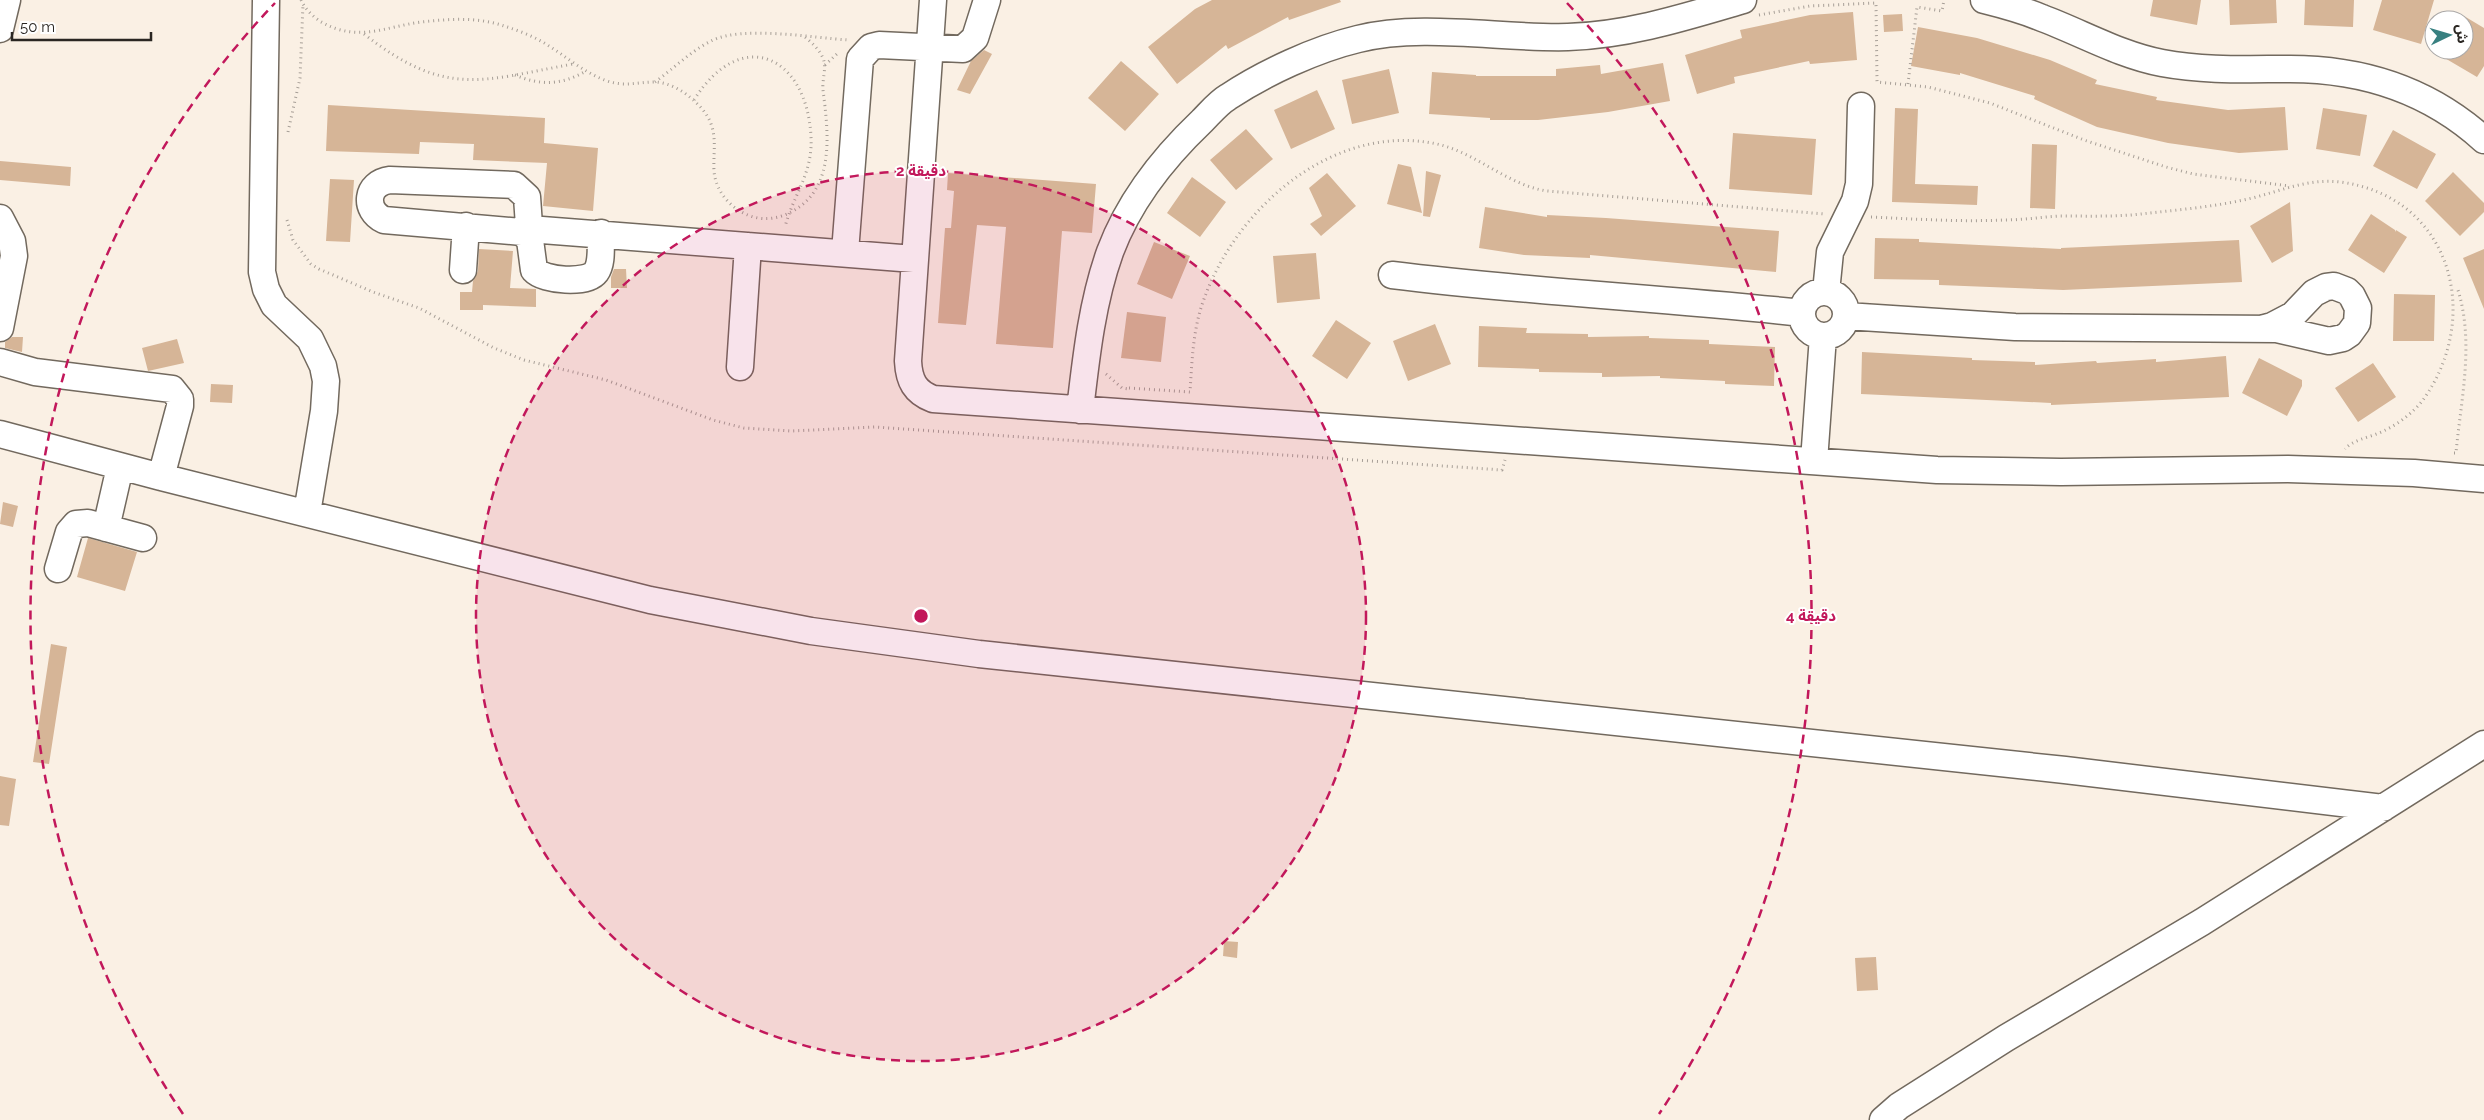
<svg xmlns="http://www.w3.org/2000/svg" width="2484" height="1120" viewBox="0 0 2484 1120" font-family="Raleway,'Noto Sans Arabic',sans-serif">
  <rect width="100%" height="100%" fill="#faf0e4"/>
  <path fill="#d6b597" d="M1212,0H1340L1341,2L1289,20L1288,17L1228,49L1226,45L1177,84L1148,47L1195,9Z
    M2153,0H2201L2197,25L2150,16Z
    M2229,0H2276L2277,23L2230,25Z
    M2305,0H2354L2353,27L2304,25Z
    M2382,0H2434L2421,44L2373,30Z
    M1853,12L1857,60L1810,64L1809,61L1734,77L1735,83L1697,94L1685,55L1742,38L1740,30L1810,15Z
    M1902,14L1903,31L1884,32L1883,15Z
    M2464,16L2484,28V66L2477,77L2431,50H2464Z
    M1918,27L1977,38L2050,60L2097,80L2095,84L2157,97L2156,100L2228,110L2285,107L2288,150L2239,153L2168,143L2097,127L2034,99L2035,96L1960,73V75L1911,66Z
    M984,50L992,54L970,94L957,90L971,61Z
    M1121,61L1159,94L1125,131L1088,98Z
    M1663,63L1670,101L1608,112L1538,120H1490V118L1429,114L1432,72L1476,75V76H1556V69L1600,65L1601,74Z
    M1389,69L1399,113L1352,124L1342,80Z
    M1317,90L1335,129L1291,149L1274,110Z
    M328,105L545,118L544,143L598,148L593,211L543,206L547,163L473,160L474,144L420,142L419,154L326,151Z
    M1895,108L1918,109L1915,184L1978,186L1977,205L1892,202Z
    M2323,108L2367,115L2360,156L2316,149Z
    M1246,129L1273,159L1236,190L1210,160Z
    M2393,130L2436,154L2417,189L2373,166Z
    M1733,133L1816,139L1812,195L1729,189Z
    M2032,144L2057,145L2055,209L2030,208Z
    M0,161L71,167L70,186L0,180Z
    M1398,164L1411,167L1422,213L1387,204Z
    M1426,171L1441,175L1430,217L1423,216Z
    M2453,172L2484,203V212L2460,236L2425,201Z
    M948,173L1096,184L1092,233L1062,231L1053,348L996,344L1006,227L977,225L966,325L938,323L945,228H951L954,191L947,190Z
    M1327,173L1356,206L1321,236L1310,224L1322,216L1309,188Z
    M1192,177L1226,202L1200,237L1167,213Z
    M330,179L354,180L350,242L326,241Z
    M2290,202L2293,251L2272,263L2250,226Z
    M1485,207L1547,217V215L1606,218L1779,231L1776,272L1590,255V258L1524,255L1479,248Z
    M2371,214L2395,230V232L2396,230L2407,237L2384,273L2348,250Z
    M1875,238L1919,239V242L2061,249V248L2239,240L2242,282L2063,290L1939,285V280L1874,279Z
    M1154,242L1190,256L1172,299L1137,284Z
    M479,249L513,251L510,288L536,289V307L483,305V310H460V292H472L473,281L478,271Z
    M2484,249V309L2463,258Z
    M1316,253L1320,299L1277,303L1273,256Z
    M614,269H626L627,288H611V277Z
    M2394,294L2435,295L2434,341H2393Z
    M1127,312L1166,317L1161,362L1121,358Z
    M1336,320L1371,343L1347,379L1312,356Z
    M1435,324L1451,364L1408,381L1393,341Z
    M1479,326L1527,328L1526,333L1588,334V337L1649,336V338L1709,340V344L1775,347L1774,386L1725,384V381L1660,378V376L1602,377V373L1539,372V369L1478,367Z
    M12,337H23L22,352L5,348V342Z
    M177,339L184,363L148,371L142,348Z
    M1862,352L1972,358V360L2035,362V365L2096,361L2097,363L2156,359V362L2226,356L2229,397L2051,405V403L1861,394Z
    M2259,358L2302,380V386L2287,416L2242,393Z
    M2373,363L2396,397L2358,422L2335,388Z
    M211,384L233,385L232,403L210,402Z
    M3,502L18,506L13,527L0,524Z
    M88,538L137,552L125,591L77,577Z
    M51,644L67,647L49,764L33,762Z
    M0,776L16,779L9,826L0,825Z
    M1224,941L1238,942L1237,958L1223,956Z
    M1876,957L1878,990L1857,991L1855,958Z"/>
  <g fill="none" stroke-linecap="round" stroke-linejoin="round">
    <g stroke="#72695e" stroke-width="29">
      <path id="minor" d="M266,0L262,272L266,289L274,305L310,339L323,366L326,381L324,411L307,513
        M933,0L908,361C909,381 915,392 933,399L1937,470L2061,472L2288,469L2414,473L2484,479
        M1984,0C2004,5 2023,10 2042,18C2082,33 2120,55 2162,63C2205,71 2247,69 2290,69C2363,69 2430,91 2484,140
        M0,29L7,0
        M0,218L12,241L14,256L0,328
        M529,229L914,259
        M530,240L527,197L514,185L390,180C366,183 363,210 384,220L522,232L530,240L534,270C544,281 587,284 596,272C603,262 600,245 601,233
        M845,252L860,59L871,47L879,45L963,49L975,38L987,0
        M463,270L466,226
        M1392,275C1528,292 1666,298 1802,313
        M1826,292L1830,252L1855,201L1859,184L1861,106
        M1802 314a22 22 0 1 1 44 0a22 22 0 1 1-44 0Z
        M1846,316L2015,327L2277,329L2329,341L2343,338L2349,334L2357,323L2358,308L2352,296L2347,291L2334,286L2326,287L2314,293L2293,315L2272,326L2261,329
        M0,362L35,372L172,389L180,399V406L161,477
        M740,367L748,246
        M1080,410C1086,358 1092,302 1110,252C1129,201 1163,158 1202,121C1210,113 1218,103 1228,97C1264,73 1316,49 1358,39C1423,23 1502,39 1568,37C1629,35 1685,17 1743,0
        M0,434L161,477L650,600L811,631L979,654L2065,770L2383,808
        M1814,461L1823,336
        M106,528L120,467
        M58,569L69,532L76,524L88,523L143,538
        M1883,1120L1899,1106L2006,1038L2202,922L2484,744"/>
    </g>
    <path stroke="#a79f97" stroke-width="3" stroke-dasharray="1 4" stroke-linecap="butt" d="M301,0C305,9 314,18 323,23C359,42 384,27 421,22C448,19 475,17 501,25C517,30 534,36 549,46C568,58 585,73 607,81C625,87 638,82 655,82C674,83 691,96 703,110C719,130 713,148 714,171C716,195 736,214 758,218C771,220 782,217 793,211C836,187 828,131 823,90C822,79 827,68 823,58C819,49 812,43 805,37
      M1759,15L1810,6L1876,3L1877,82L1928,87L1990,103L2084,140L2166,167L2193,174L2290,186
      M364,34C446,98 480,81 573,64
      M825,65L839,52
      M515,75C541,86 562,85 586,71
      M655,82C673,69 691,51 711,41C742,25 813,38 849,40
      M1908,84L1917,7L1942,11L1944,0
      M694,100C741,25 807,55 811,137C813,174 793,195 785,227
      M288,132L300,78L303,4
      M1871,217C1916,219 1960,222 2004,220C2023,220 2041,217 2060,216C2087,216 2114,217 2141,214C2176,210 2213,207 2248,199C2279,192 2307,178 2340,182C2450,196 2484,315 2423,400C2412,414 2396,426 2379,433C2367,438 2353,440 2345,449
      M287,220L293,240L311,264L319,269L373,292L419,308L494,348L524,360L606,380L713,420L744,428L791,431L875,427L1502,470L1505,460
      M1106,374L1122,388L1129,389
      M1129,388L1190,392C1192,361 1193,328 1204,299C1237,207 1334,122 1437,144C1477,153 1507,185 1547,191L1825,214
      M2454,453H2456C2461,398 2475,341 2457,287"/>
    <use href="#minor" stroke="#fff" stroke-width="26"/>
  </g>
  <circle cx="921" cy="616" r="445" fill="#c2185b" fill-opacity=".12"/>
  <g fill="none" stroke="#c2185b" stroke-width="2.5" stroke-dasharray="9 6">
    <circle cx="921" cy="616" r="445"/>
    <path d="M183 1114A890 890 0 0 1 275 3M1567 3A890 890 0 0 1 1659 1114"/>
  </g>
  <circle cx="921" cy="616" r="8" fill="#c2185b" stroke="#fff" stroke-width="2.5"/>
  <g font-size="15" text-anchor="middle" font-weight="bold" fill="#c2185b" stroke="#fff" stroke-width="4" stroke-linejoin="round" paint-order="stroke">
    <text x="921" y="176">2 دقيقة</text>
    <text x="1811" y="621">4 دقيقة</text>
  </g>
  <g transform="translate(2449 35) rotate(85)"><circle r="24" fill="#ffffff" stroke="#aaa8a7"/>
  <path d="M0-4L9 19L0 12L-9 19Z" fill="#388080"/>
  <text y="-8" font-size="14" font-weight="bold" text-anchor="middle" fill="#2a2622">ش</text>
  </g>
  <path d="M12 32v8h139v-8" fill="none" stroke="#2a2622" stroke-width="2.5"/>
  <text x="20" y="32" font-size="15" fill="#2a2622" stroke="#ffffff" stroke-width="4" paint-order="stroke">50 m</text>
</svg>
